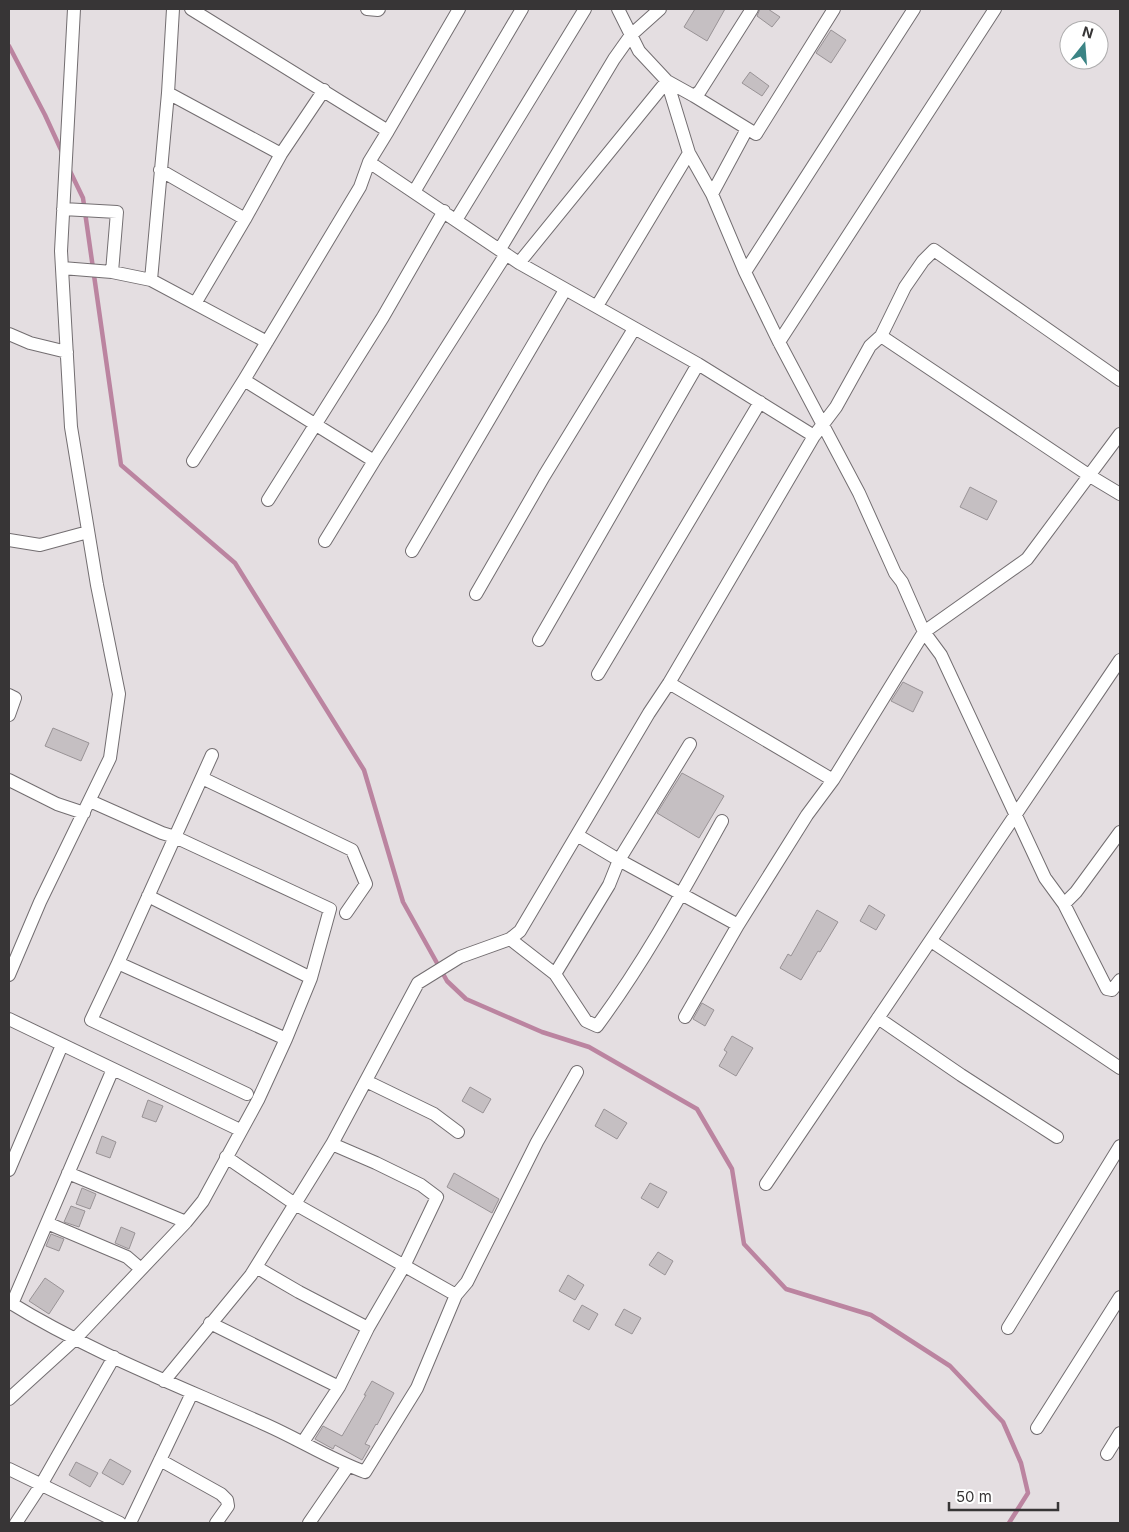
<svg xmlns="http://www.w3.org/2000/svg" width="1129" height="1532" viewBox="0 0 1129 1532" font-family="Inter,sans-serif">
  <rect width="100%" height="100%" fill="#e4dee1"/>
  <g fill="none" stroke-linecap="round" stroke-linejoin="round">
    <path stroke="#bb84a0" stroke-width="4.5" d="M9,46L45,115L62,152
      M69,169L83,198L121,465L235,563L364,770L403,902L447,981L466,999L542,1032L589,1047L697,1109L732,1169L744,1244L786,1289L871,1315L950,1366L1003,1422L1021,1463L1028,1493L1009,1523"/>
  </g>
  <path fill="#c5bfc2" stroke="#999396" d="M695,9H725L707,41L684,27Z
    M760,9H768L780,17L772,27L757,16Z
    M831,30L846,40L831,63L816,53Z
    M750,72L769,86L762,96L742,83Z
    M970,487L997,501L987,520L960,507Z
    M903,682L923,692L913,712L891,701Z
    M53,728L89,743L81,761L45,746Z
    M682,773L724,796L699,838L657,813Z
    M869,905L885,915L876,930L860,921Z
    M817,910L838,922L820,952L818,951L801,980L780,968L788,954L791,956Z
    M702,1003L714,1010L705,1026L693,1019Z
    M732,1036L753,1048L736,1076L719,1066L727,1052L724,1050Z
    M470,1087L491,1099L483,1113L462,1101Z
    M148,1100L163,1106L156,1122L142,1117Z
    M604,1109L627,1123L617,1139L595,1126Z
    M102,1136L116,1142L110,1158L96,1153Z
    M454,1173L499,1199L492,1213L447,1187Z
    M650,1183L667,1192L658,1208L641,1198Z
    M82,1188L96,1194L90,1209L76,1204Z
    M71,1206L85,1211L79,1227L64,1222Z
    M121,1227L135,1233L129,1249L115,1243Z
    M51,1234L64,1239L59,1251L46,1246Z
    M658,1252L673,1261L665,1275L649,1265Z
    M568,1275L584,1285L575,1300L559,1291Z
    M45,1278L64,1291L49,1314L29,1301Z
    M582,1305L598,1314L589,1330L573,1321Z
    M624,1309L641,1318L632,1334L615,1325Z
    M372,1381L394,1393L377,1425L376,1424L365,1444L370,1446L362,1460L335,1445L333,1449L315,1439L323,1426L342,1436L366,1395H364Z
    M110,1459L131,1471L123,1485L102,1473Z
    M76,1462L98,1473L90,1487L69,1475Z"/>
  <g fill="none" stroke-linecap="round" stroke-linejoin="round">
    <g stroke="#736e71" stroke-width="14">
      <path id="minor" d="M191,9L388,131L369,162L519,263L698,364L814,436
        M367,9L378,10L379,9
        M618,9L639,51L667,81L694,96L700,91L752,9
        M694,96L756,134L834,9
        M388,131L459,9
        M281,154L324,90
        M160,170L245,219L281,154L168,93
        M414,192L522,9
        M712,194L747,129
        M63,209L117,212L112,272L151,280L267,342
        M456,220L585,9
        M500,249L614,59L631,35L660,9
        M519,263L667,81L689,153L712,194L745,272L779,342L859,493L895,573L902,582L924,632L941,655L1045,878L1064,904L1107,989L1112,990L1120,980
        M62,268L112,272
        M745,272L914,9
        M151,280L168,93L173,9
        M196,302L245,219
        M597,306L689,153
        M9,334L30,343L67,352
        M881,336L1090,476L1120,494
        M779,342L995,9
        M244,380L374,461L325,541
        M193,461L244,380L360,187L369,162
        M374,461L506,254
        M268,500L383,317L444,211
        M9,540L40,545L88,532
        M412,551L565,290
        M476,594L544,476L634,329
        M539,640L698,364
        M598,674L760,402
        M669,683L833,780
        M9,695L15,698L9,715
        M690,744L619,860L738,925
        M212,755L118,963L286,1039
        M202,778L352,850L366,884L346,913
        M9,780L57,804L84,813
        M148,896L311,978
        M1064,904L1076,892L1120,832
        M510,939L555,974L586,1021L597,1026C645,961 683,891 722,821
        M931,941L1120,1068
        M118,963L91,1020L247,1094
        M555,974L609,885L619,860L577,835
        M9,975L40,902L110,758L119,694L97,585L71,427L61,251L74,9
        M685,1017L738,925L807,815L833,780L924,632L1027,559L1120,434
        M878,1018L961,1075L1057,1137
        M9,1019L240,1130
        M366,1081L434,1114L458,1132
        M226,1157L295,1204L456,1295
        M9,1170L62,1045
        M68,1173L186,1222L203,1201L258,1100L286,1039L311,978L330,909L175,837L162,833L90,801
        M766,1184L1120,660
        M47,1223L127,1257L141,1269
        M256,1267L299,1292L368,1328
        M9,1302C88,1351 177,1385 262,1423C297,1438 329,1459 365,1472L417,1388L456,1295L467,1282L537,1142L577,1072
        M12,1304L113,1069
        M210,1323L339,1387
        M1008,1328L1120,1146
        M164,1381L251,1275L332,1144L418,983L460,957L510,939L520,931L649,713L669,683L814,436L836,407L870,346L881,336L905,287L923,261L934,250L1120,380
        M9,1399L75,1339L186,1222
        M1037,1428L1120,1297
        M303,1442L339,1387L368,1328L404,1266L437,1197L421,1185L376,1163L332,1144
        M1107,1454L1120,1433
        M160,1460L221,1494L227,1500L228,1506L216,1523
        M9,1469L120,1523
        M16,1523L41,1485L114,1357
        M130,1523L192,1393
        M309,1523L348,1466"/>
    </g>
    <use href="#minor" stroke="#fff" stroke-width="12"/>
  </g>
  <rect width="1129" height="1532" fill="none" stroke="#373536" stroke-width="20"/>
  <g transform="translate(1084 45) rotate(17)"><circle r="24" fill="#ffffff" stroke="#afaeaf"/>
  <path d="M0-4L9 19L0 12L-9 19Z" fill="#3b8485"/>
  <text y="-8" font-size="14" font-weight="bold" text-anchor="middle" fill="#373536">N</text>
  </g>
  <path d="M949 1502v8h109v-8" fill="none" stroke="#373536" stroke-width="2.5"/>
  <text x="956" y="1502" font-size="15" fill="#373536" stroke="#ffffff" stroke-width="4" paint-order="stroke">50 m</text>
</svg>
